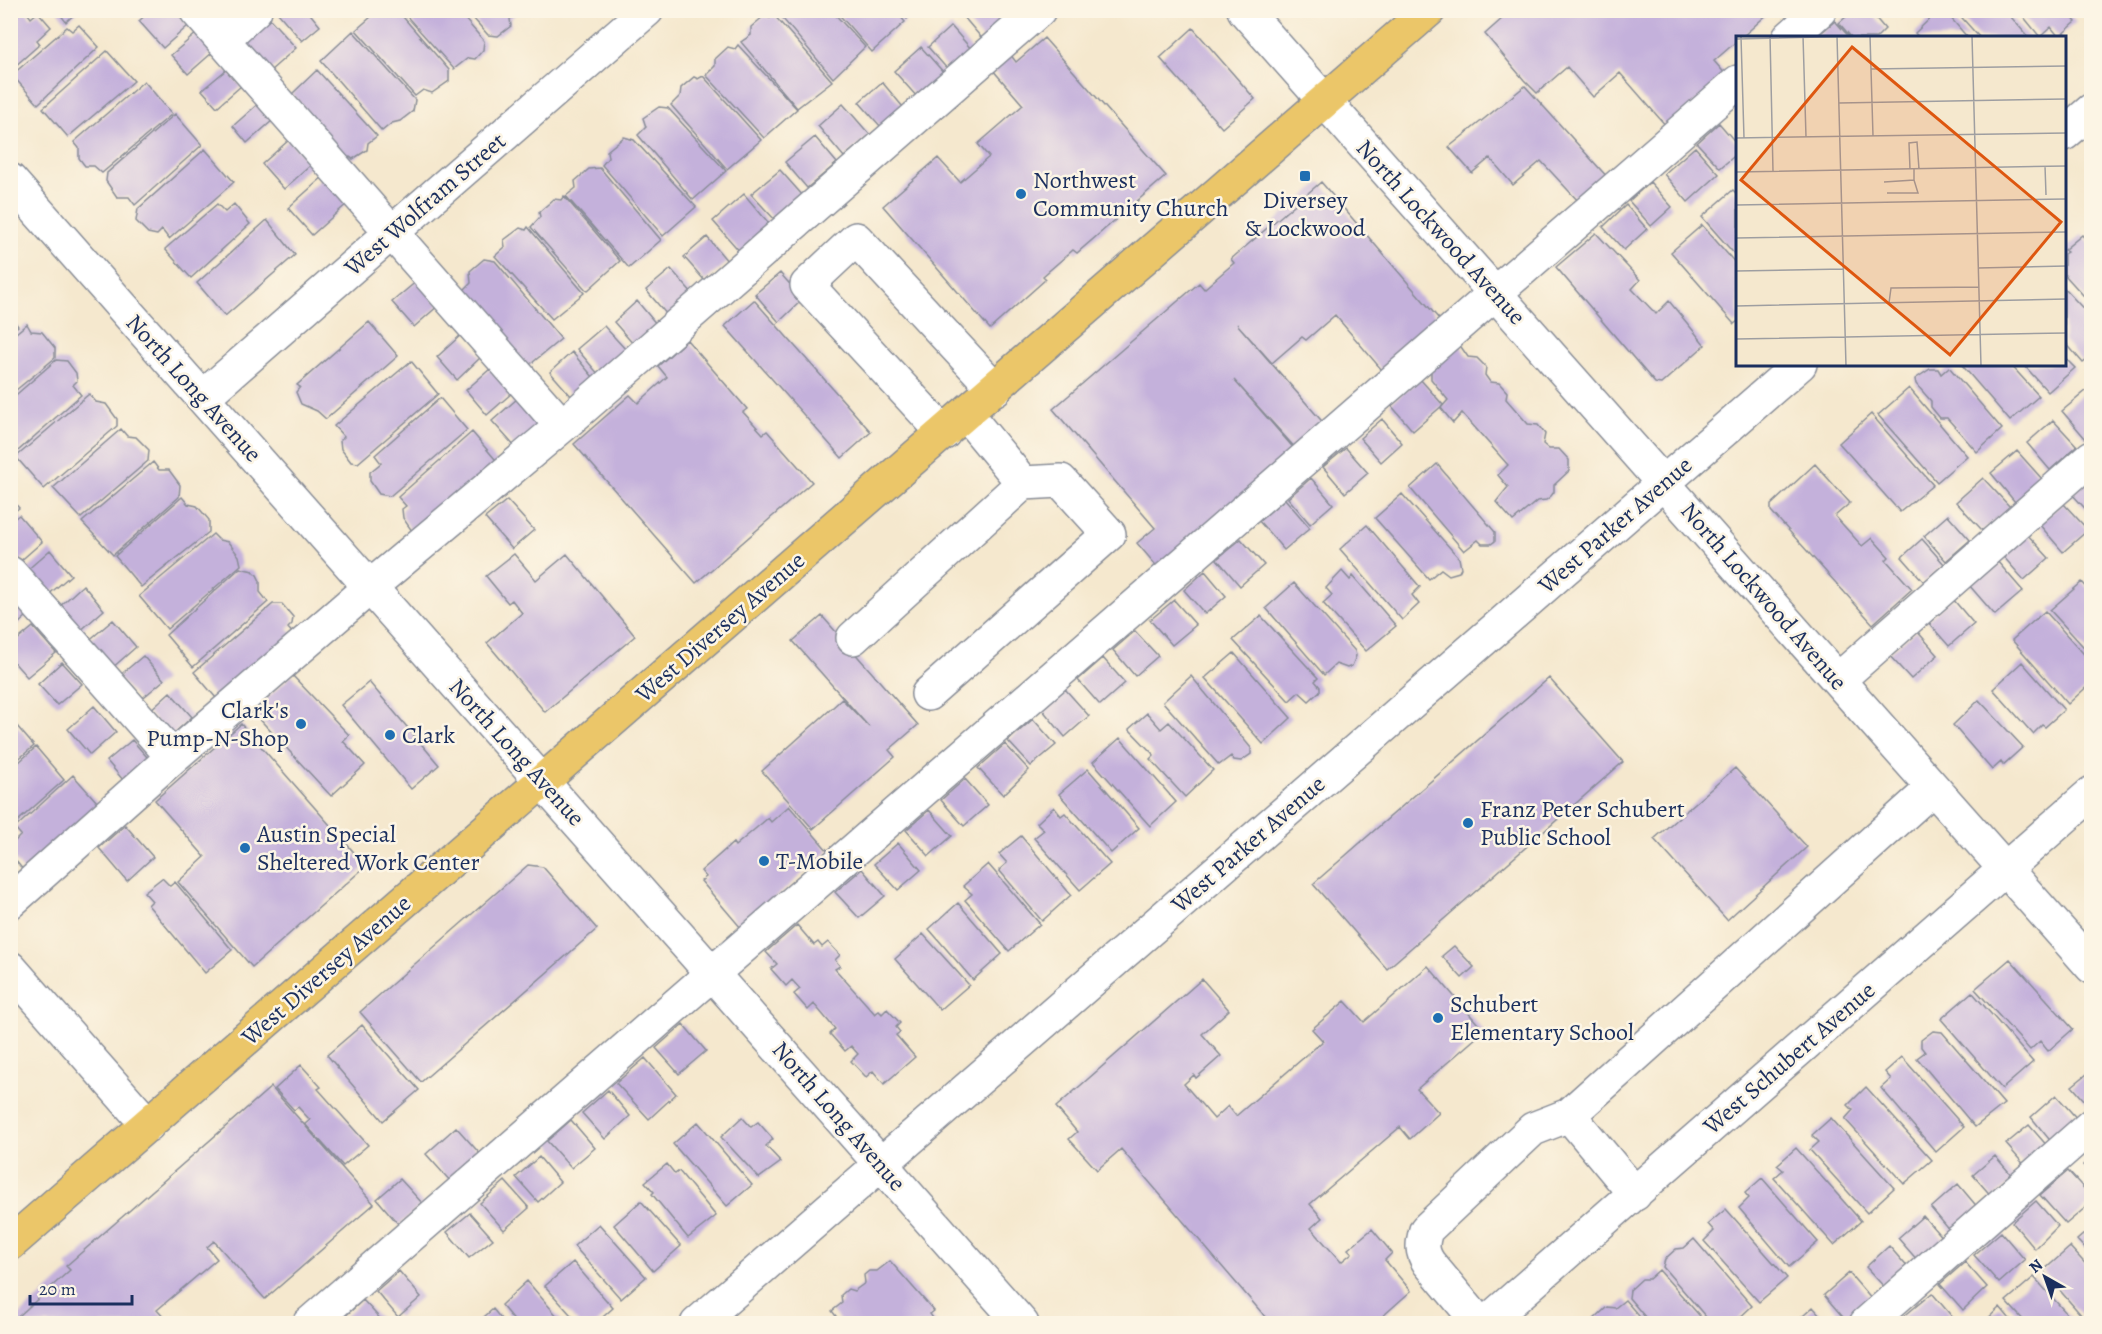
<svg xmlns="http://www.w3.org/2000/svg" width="2102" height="1334" viewBox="0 0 2102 1334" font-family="Alegreya,serif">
  <rect width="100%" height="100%" fill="#fcf5e5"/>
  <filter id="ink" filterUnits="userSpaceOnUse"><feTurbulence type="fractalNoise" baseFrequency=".0167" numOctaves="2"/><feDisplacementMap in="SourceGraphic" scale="12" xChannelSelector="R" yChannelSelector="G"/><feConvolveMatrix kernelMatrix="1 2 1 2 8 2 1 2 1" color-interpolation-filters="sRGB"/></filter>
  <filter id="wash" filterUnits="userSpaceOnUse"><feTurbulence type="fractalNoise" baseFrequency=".008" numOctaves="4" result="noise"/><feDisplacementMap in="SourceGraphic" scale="24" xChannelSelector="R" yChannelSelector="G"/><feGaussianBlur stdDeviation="1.35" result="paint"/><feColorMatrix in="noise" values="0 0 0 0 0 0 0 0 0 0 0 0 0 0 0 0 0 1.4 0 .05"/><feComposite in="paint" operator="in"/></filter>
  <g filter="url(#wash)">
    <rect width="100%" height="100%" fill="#f5e8ce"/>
    <g id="blocks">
      <path fill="#c4b1db" d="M10,10H25L31,18L38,12L51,27L37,40L40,44L14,67L10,63Z
        M57,10H79L66,22Z
        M151,10H175L188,26L163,48L139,21Z
        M280,10H307L320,26L302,41L278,13Z
        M379,10H397L449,70V81L432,93L423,90L415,96L356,30Z
        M401,10H457L484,41L483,50L475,59L468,58L454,69Z
        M466,10H520L510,19L511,26L498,36L488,35Z
        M778,10H831L865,47L833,78L777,12Z
        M835,10H895L905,22L872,52Z
        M899,10H917L907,19Z
        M970,10H1001L1010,20L985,42L963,16Z
        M1512,10H1772L1741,38H1738V40L1714,61L1727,76L1667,127L1620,73L1593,97L1567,67L1537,93L1524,80L1485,34Z
        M1854,10H1869L1885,29L1876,38H1852L1839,23Z
        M1939,10H1944L1968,38H1919L1915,33Z
        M1955,10H2005L2029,38H1980Z
        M2018,10H2066L2076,22L2059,37L2051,27L2040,37Z
        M773,14L832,81L797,108L741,42L751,35V27L764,16L770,18Z
        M270,19L296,48L270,71L244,41Z
        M1835,21L1850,38H1815Z
        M79,25L99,47L38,104L12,75L67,27L72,31Z
        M951,26L972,50L949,71L928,47Z
        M1193,28L1255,99L1222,128L1160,58Z
        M353,31L415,100L413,111L400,121L392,123L382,131L321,61Z
        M197,33L213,52L188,74L171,55Z
        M1044,38L1166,176L1077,253L1073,250L1043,276L1046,279L990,329L883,206L938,158L960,182L989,157L978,144L1023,105L992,69L1010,54L1016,62Z
        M738,45L797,109L764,138L706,75L715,66V59L728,47L735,49Z
        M921,47L945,74L918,98L894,71Z
        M107,51L134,81L68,137L43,108Z
        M226,70L241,86L217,107L202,90Z
        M317,70L377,136L368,143L367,150L353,159L350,157L347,160L292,94Z
        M703,76L761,140L727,169L671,105L680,96L681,88L694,77L698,79Z
        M144,81L172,114L102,173L94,166H85L79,158V148L74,142Z
        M882,82L903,107L881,127L859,102Z
        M1525,86L1609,179L1580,203L1541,161L1513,185L1490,158L1472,173L1449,147Z
        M259,103L273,120L247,143L233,126Z
        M843,104L870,135L844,157L818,126Z
        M659,107L668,108L726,171L693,200L638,135L646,127L643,118Z
        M175,114L202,145L135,205L129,197H117L106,181L107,173Z
        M1719,123L1738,145V153L1720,168L1697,143Z
        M624,137L634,140L696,207L663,236L602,165L608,158L607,151Z
        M815,137L837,163L807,188L785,162Z
        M289,140L311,165L284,189L262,164Z
        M1695,147L1719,174L1688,202L1664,174Z
        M205,149L234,182L169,239L162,230L157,235L148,233L136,221L138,209Z
        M600,168L661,240L629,268L566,196L576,188L575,181L589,169Z
        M780,170L804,197L776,221L751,194Z
        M325,175L349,202L312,235L288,208Z
        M1321,182L1445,326L1387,376L1335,315L1306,340L1302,337L1272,363L1237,324L1327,427L1298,451L1234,380L1297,452L1160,570L1137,543L1155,528L1053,409L1199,283L1204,289L1234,263L1231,259Z
        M1650,182L1672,207L1651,226L1629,201Z
        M1733,190L1738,195V258L1702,217Z
        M744,194L772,227L742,254L713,221Z
        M564,196L620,261L587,291L531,227L540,217L539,212L554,199L561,200Z
        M217,204L225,212L234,204L250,224L191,278L165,249Z
        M1626,205L1647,229L1624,250L1603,227Z
        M267,220L295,255L225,316L197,283Z
        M1702,225L1738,266V321L1734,324L1671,252Z
        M528,227L584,293L552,319L495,256L505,247L504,240L520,228L526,230Z
        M1596,233L1640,280L1632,289L1656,314L1669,301L1705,345L1661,384L1655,383L1556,267Z
        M2082,235L2092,246V305L2064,274V254L2067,252L2064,250Z
        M707,237L728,262L705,281L684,257Z
        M484,259L495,261L561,339L527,367L462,292L471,283L470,271Z
        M671,269L693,294L668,316L646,290Z
        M780,273L803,299L779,322L755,294Z
        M418,280L439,305L414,327L392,302Z
        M2064,288L2092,318V356L2083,363L2064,341Z
        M754,300L871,432L842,458L725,326Z
        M637,301L657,325L634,345L614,322Z
        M10,316L18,326L10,332Z
        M369,322L398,356L326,419L317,411L301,404L296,392L300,387L297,385Z
        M27,324L31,331L42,332L55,348V358L10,395V338Z
        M604,326L627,351L599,375L577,349Z
        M462,334L481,357L457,380L437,357Z
        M687,340L747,409L743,412L763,434L767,431L812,482L696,583L574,444L630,395L638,403L667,377L658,366Z
        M1459,344L1468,357L1477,358L1486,367L1485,375L1490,382L1499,383L1507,392L1506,399L1528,424L1538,425L1545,434L1543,444L1549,449H1559L1569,460V471L1554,485V492L1551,496L1546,500L1537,501L1513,521L1496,502L1508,487L1498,475L1508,465L1462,413L1453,423L1441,408L1448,400L1431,379V368Z
        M572,352L593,377L572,397L550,372Z
        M2064,357L2075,368L2048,392L2023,364H2064Z
        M56,360L67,361L76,373L77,381L73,385L81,395L10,458V400Z
        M411,361L438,394L358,463L351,462L341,449L340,441L344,437L334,426Z
        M1961,364H2010L2039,396L2010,421Z
        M1949,367L2002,429L1977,452L1947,418H1940L1931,407V401L1916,384L1915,379L1930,369H1938L1941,374Z
        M490,369L512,393L487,415L466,390Z
        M1420,379L1443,405L1413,431L1390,404Z
        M1909,388L1967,456L1937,482L1878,415Z
        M2087,390L2092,394V433L2085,438L2062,411Z
        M89,394L96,402L106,404L117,419V426L44,489L16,457Z
        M440,398L467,430L390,496L379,494L370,481V472L381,463L375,455Z
        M517,399L541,426L516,448L492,421Z
        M1871,414L1933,485L1900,512L1839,443Z
        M1382,419L1402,443L1381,462L1360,438Z
        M2053,420L2077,446L2050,470L2027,443Z
        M121,429L127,436L136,437L149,450L148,461L81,518L53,488Z
        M472,432L500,465L412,531L403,518L402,509L406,506L398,497Z
        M1346,448L1368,473L1345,493L1323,467Z
        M2017,451L2042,479L2015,502L1991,473Z
        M153,462L159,470H169L180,485L179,497L113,555L82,522Z
        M1437,464L1495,532V541L1491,544H1482L1478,540L1464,551L1410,488Z
        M1815,464L1850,503L1835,516L1862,546L1872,538L1889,557L1886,560L1912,589L1873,624L1771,511V505Z
        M2092,477V516L2072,494Z
        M1311,478L1333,504L1310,524L1288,498Z
        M1983,478L2010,507L1983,531L1956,502Z
        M1402,494L1459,558L1461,568L1459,572L1449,575L1441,569L1429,579L1375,518Z
        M182,497L188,504L197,506L209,520V532L141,587L115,556Z
        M10,498L19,508L10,515Z
        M1285,499L1310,528L1284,550L1259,521Z
        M507,500L534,530L512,549L485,518Z
        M2063,503L2088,530L2063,552L2039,524Z
        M19,515L42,542L17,564L10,556V522Z
        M1948,515L1970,540L1946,561L1924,536Z
        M1367,525L1420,587L1412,595L1419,604L1402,620L1340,549Z
        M2026,533L2049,558L2024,580L2002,555Z
        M213,534L219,540L228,542L239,556L241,565L167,629L139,596Z
        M1241,539L1264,565L1240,586L1217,559Z
        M1922,539L1944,564L1924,582L1902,557Z
        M50,550L71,575L46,597L25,572Z
        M514,554L536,580L567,554L635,636L545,712L487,643L522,613L512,600L508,603L486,576Z
        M1997,561L2023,591L1995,615L1969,585Z
        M240,568L253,571L257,575L260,581V592L268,602L193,667L166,635Z
        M1205,571L1226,596L1205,614L1184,590Z
        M1342,571L1350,580L1353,576L1396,626L1366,651L1323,603L1332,595L1326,588Z
        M2082,582L2092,593V656L2050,610Z
        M1294,583L1355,651L1356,656L1352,666L1347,668L1336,664L1324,675L1266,608Z
        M83,585L104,610L79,632L58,608Z
        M10,596L27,616L10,631Z
        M1952,598L1974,624L1949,646L1927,621Z
        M1174,600L1196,625L1172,645L1150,620Z
        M273,604H282L293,617L292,624L288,628L297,638L222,705L194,672Z
        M2045,611L2092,663V682L2068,704L2012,640Z
        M822,616L918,725L889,750L895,757L813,829L762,771L842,699L869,727L793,641Z
        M1261,616L1318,678L1315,681L1320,687V691L1309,701L1299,692L1289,701L1233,640Z
        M113,620L136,647L111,669L87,642Z
        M33,627L56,653L27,677L10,658V646Z
        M1916,630L1938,655L1911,679L1888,654Z
        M1135,631L1158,656L1135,676L1113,650Z
        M1234,653L1291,718L1263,744L1205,678Z
        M143,656L164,680L139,701L118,677Z
        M1103,658L1125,683L1100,705L1078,680Z
        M62,662L82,684L57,705L38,684Z
        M2022,662L2064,710L2045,727L2042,725L2033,734L1993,689Z
        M292,675L349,735L343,741L365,765L331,796L253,712Z
        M1191,676L1251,748V754L1241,761L1234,760L1231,756L1219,765L1163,702Z
        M1549,678L1623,762L1387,969L1313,884Z
        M369,682L439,765L411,789L341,705Z
        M1065,689L1089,716L1065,737L1042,709Z
        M170,692L192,717L170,737L148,712Z
        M1979,700L2023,747L2003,765L2001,762L1992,770L1953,725Z
        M94,706L116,732L90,755L68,729Z
        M1147,713L1161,729L1169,722L1213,770L1185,797L1150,759L1154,755L1129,729Z
        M10,718L34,746L10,766Z
        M1033,719L1056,745L1031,766L1008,741Z
        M241,724L366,866L252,967L178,882L205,857L155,800Z
        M1120,738L1176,802L1150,826L1093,762Z
        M132,740L154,765L129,787L107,761Z
        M1005,744L1029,770L1003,795L978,768Z
        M36,747L64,780L10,828V770Z
        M1735,768L1807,847L1727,920L1654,839Z
        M1088,769L1139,828L1111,853L1059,794Z
        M73,775L104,810L24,871L11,855V845L21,835L15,828Z
        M965,779L988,805L964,826L941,800Z
        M789,806L828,851L741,928L701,881L706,877L701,871L733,843L735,846L768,818L771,822Z
        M1054,807L1061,816L1065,813L1110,864L1080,890L1034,838L1044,830L1037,823Z
        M929,810L952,836L929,856L906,830Z
        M125,825L153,857L127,881L99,848Z
        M1021,836L1071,895L1042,921L999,870L1007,863L999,854Z
        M898,843L921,870L898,890L874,864Z
        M988,864L1040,924L1009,951L965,900L972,894L963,886Z
        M528,865L543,867L597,929L421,1082L360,1012Z
        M862,869L885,896L859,918L835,892Z
        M162,878L170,886L175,882L232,950L205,973L148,905L152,901L144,892Z
        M958,903L1002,954L973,980L929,929Z
        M797,925L814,945L818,942L822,947L828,942L840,955L835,960L840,966L835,969L875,1014L879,1011L882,1014L887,1009L900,1023L896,1027L900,1032L896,1035L915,1057L884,1084L873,1071L866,1077L851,1061L858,1054L851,1046L845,1051L830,1034L835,1029L814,1004L808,1010L794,994L800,989L792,980L786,986L771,969L777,964L766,952Z
        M923,934L969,985L940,1010L895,959Z
        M1454,946L1474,967L1462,978L1442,956Z
        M2010,959L2073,1029L2048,1051L2040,1041L2030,1050L1975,989Z
        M1428,966L1484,1031L1417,1089L1439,1113L1410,1139L1400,1127L1310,1204L1322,1218L1311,1228L1341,1262L1352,1253L1348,1249L1372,1229L1392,1253L1385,1260L1411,1291L1374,1324H1264L1268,1320L1121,1149L1097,1170L1069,1139L1077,1132L1056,1107L1202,979L1229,1010L1202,1034L1221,1056L1196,1078L1194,1075L1184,1084L1214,1119L1228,1106L1236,1116L1323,1041L1312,1029L1345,1001L1364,1022Z
        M1972,992L2033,1062L2002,1089L1941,1019Z
        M683,1024L706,1051L679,1074L656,1048Z
        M362,1025L419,1090L383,1121L327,1055Z
        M1933,1031L1942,1032L2004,1104L1975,1127L1917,1058L1925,1052L1921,1047V1040Z
        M1902,1057L1964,1127L1936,1152L1881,1088L1891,1079L1885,1072Z
        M645,1058L676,1094L649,1119L616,1083Z
        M301,1065L321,1087L318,1089L368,1145L343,1166L305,1124L310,1120L298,1107L294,1110L275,1089Z
        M2092,1070V1109L2072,1086Z
        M271,1087L374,1204L265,1299L214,1241L207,1247L217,1259L157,1310L167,1321L164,1324H10L70,1270L66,1266Z
        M1866,1087L1932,1160L1904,1184L1845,1119L1853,1110L1848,1105Z
        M608,1090L630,1116L605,1139L582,1113Z
        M2056,1095L2079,1121L2053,1144L2031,1117Z
        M742,1117L751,1127L758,1122L773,1139L766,1146L781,1162L759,1178L721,1137Z
        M1831,1118L1894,1188L1867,1213L1810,1150L1819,1142L1812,1135Z
        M571,1120L595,1148L571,1168L547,1141Z
        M698,1122L752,1185L727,1206L673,1144Z
        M2029,1125L2049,1148L2027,1168L2006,1144Z
        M456,1127L482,1156L452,1183L426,1154Z
        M1796,1148L1861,1221L1834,1245L1774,1178L1783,1170L1777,1165Z
        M1995,1156L2015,1179L1993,1198L1973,1175Z
        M539,1157L560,1182L538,1202L516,1177Z
        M2092,1157V1175L2083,1165Z
        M667,1164L675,1174L679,1171L716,1216L688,1238L652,1194L654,1192L645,1182Z
        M2068,1171L2092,1197V1202L2066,1224L2040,1195Z
        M1762,1178L1818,1242L1789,1267L1739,1208L1749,1198L1745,1193Z
        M400,1179L423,1204L399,1225L377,1199Z
        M505,1181L529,1208L504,1230L480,1203Z
        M1958,1184L1979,1209L1952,1233L1931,1208Z
        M641,1201L681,1246L653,1271L614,1225Z
        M2036,1201L2058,1226L2035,1249L2012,1222Z
        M1726,1209L1787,1278L1759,1302L1704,1241L1714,1231L1708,1224Z
        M470,1213L493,1239L469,1258L447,1232Z
        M1923,1216L1944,1240L1919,1262L1898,1238Z
        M599,1224L646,1277L621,1299L574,1246Z
        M2092,1227V1256L2077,1240Z
        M2001,1232L2025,1260L1999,1283L1974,1255Z
        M1694,1239L1752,1306L1733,1324H1712L1663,1267L1665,1259L1676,1249L1684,1248Z
        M1889,1246L1910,1270L1887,1290L1866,1267Z
        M2070,1247L2092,1271V1324H2089L2043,1271Z
        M890,1261L934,1311L930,1314L937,1324H842L832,1311L842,1303L841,1295L848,1289L854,1291L865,1283L864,1275L869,1271H877Z
        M573,1262L613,1308L595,1324H579L545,1286Z
        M1965,1262L1987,1287L1963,1310L1940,1284Z
        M1659,1270L1707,1324H1651L1629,1298L1630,1290L1642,1279H1649Z
        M399,1271L421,1297L398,1317L376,1291Z
        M1849,1273L1873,1301L1848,1323L1824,1295Z
        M2034,1277L2076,1324H2027L2006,1301Z
        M527,1281L564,1324H517L501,1305Z
        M1932,1293L1954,1319L1949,1324H1907L1902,1318Z
        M363,1300L385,1324H343L340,1321Z
        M1625,1300L1646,1324H1593V1320L1607,1307L1615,1308Z
        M1813,1307L1828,1324H1794Z
        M2000,1307L2014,1324H1982Z
        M493,1309L505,1324H476Z"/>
    </g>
  </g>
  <g filter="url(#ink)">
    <use href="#blocks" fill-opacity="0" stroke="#888c96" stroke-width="1.5"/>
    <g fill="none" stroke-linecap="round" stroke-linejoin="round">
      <g stroke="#888c96" stroke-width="36">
        <path id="minor" d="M196,10L562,426
          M1244,10L2092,967
          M1789,38L1820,10
          M222,40L255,10
          M2064,134L2092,110
          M10,180L1022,1324
          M203,397L647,10
          M944,433L807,285L856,239L995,389
          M10,573L173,757
          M853,638L1023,483L966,414
          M1838,680L2092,457
          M928,694L1109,534L1061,481L1023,483
          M10,902L173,757L370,587L562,426L1039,10
          M10,968L148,1125
          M1569,1115L1635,1194
          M309,1324L1738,82
          M697,1324L1800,364
          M1480,1324L1429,1263C1421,1251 1422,1244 1426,1230L1533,1129L1569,1115L1933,788
          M1485,1324L2092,793
          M1866,1324L2092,1125"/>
      </g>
      <g stroke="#888c96" stroke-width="36">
        <path id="major" d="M10,1244L1429,10"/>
      </g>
      <use href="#minor" stroke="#fff" stroke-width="33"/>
      <use href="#major" stroke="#ebc669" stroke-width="33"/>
    </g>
  </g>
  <g fill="#1f6fb2" stroke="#fcf5e5" stroke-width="2">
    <rect x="1299" y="170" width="12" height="12" rx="3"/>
    <circle cx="1021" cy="194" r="6"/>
    <circle cx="301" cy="724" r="6"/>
    <circle cx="390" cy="735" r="6"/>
    <circle cx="1468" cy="823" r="6"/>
    <circle cx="245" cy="848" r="6"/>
    <circle cx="764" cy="861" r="6"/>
    <circle cx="1438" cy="1018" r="6"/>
  </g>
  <g text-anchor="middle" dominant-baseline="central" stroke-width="5" stroke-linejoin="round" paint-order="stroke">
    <g font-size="24" fill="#1b2f5e" stroke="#fcf5e5" text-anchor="start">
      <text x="1033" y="180">Northwest<tspan x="1033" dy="28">Community Church</tspan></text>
      <text x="1305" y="200" text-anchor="middle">Diversey<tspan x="1305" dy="28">&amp; Lockwood</tspan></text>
      <text x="289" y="710" text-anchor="end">Clark's<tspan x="289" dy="28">Pump-N-Shop</tspan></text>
      <text x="402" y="735">Clark</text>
      <text x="1480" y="809">Franz Peter Schubert<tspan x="1480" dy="28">Public School</tspan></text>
      <text x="257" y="834">Austin Special<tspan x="257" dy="28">Sheltered Work Center</tspan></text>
      <text x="776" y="861">T-Mobile</text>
      <text x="1450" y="1004">Schubert<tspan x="1450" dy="28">Elementary School</tspan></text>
    </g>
    <g font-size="24" fill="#1b2f5e" stroke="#fcf5e5">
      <text transform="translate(425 204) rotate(-41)">West Wolfram Street</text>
      <text transform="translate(1441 232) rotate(48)">North Lockwood Avenue</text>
      <text transform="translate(194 388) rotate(48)">North Long Avenue</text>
      <text transform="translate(1615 525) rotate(-41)">West Parker Avenue</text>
      <text transform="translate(1764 596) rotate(49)">North Lockwood Avenue</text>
      <text transform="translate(720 627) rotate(-41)">West Diversey Avenue</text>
      <text transform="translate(517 752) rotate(48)">North Long Avenue</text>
      <text transform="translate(1248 844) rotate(-41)">West Parker Avenue</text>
      <text transform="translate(326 970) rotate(-41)">West Diversey Avenue</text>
      <text transform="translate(1789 1058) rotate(-41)">West Schubert Avenue</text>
      <text transform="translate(839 1116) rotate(49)">North Long Avenue</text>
    </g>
  </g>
  <g transform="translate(1736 36)">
    <rect width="330" height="330" fill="#f5e8ce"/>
    <path fill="none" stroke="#9e9ea1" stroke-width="1.5" d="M34,0L37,135M67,0L70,101M101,0L110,330M134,0L137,100M236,0L245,330M5,1L8,102M0,3L129,0M135,33L330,30M103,67L330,63M0,102L330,97M309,130L310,159M174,133L173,107L181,106L183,133M0,136L330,130M148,146L178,144V133M151,157H182L178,144M0,169L330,163M0,202L330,196M242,232L330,230M0,235L107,233M153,267L155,252L243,251M0,270L330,263M0,303L330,297"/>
    <path fill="#de5710" fill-opacity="0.15" stroke="#de5710" stroke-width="3" d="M116,11L325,186L214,319L5,144Z"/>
    <rect width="330" height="330" fill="none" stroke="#1b2f5e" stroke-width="3"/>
  </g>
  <rect width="2102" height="1334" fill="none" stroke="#fcf5e5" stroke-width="36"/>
  <g transform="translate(2045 1277) rotate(320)" stroke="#fcf5e5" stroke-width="4.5" paint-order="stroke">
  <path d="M0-4.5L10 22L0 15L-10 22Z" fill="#1b2f5e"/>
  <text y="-9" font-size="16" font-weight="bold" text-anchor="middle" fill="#1b2f5e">N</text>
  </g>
  <path d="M30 1295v9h102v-9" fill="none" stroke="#1b2f5e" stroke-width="3"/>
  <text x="39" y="1295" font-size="18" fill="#1b2f5e" stroke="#fcf5e5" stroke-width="4.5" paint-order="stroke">20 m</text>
</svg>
